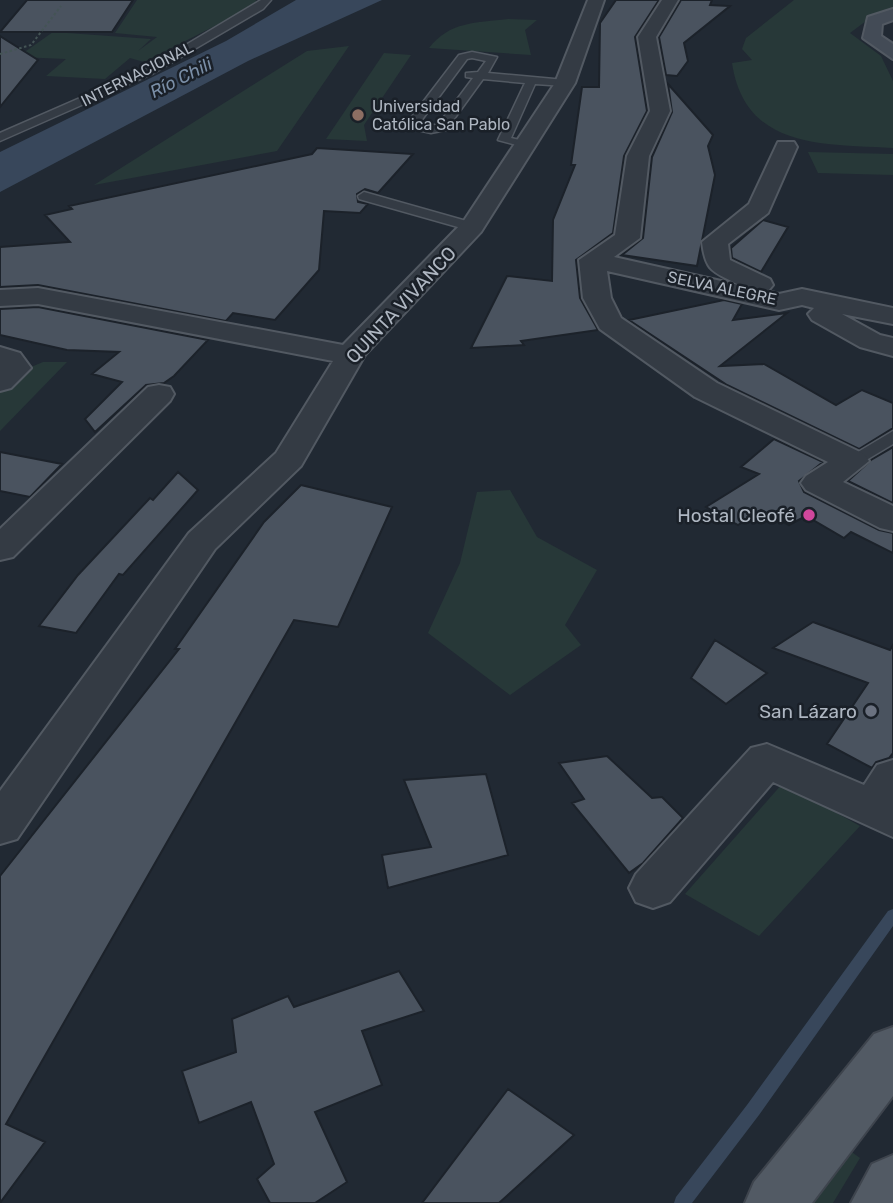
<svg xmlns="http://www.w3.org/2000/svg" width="893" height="1203" viewBox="0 0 893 1203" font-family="Rubik,sans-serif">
  <rect width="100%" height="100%" fill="#212933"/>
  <path fill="#273838" d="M137,0H255L260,3L144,62L130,58L105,79L46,76L66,59L18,57L0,50L19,56L53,32L151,39L138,51L157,37L115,33Z
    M794,0H893V10L874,15L850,33L881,56L893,81V148C824,144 745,150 732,63L752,60L742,49L746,38Z
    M508,19L537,20L525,30L531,55L429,48C450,21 476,23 508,19Z
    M349,46L277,151L94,185L307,51Z
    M384,53L411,55L364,125L367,141L326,139Z
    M808,152L893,154V175L818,173Z
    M43,362H67L0,431V380Z
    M510,490L537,537L597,570L565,625L581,645L510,695L428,633L460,563L477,492Z
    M783,783L860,826L759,936L685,894Z
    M849,1150L860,1158L833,1203H810Z"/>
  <path fill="#38475b" d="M296,0H382L248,61L0,192V152L226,41Z"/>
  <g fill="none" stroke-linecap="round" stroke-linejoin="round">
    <path fill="#38475b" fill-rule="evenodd" d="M893,909V926L759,1115L692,1203H674L676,1197L747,1105L888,911Z"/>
  </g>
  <path fill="#4a535f" stroke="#1c222a" stroke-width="2" d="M27,0H133L112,32H0Z
    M616,0H659L635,37L647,111L624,156L613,233L576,260L580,298L598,330L521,341L524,345L471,348L507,276L552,281L553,220L575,165H571L582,87H599L600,23Z
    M681,0H712L710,5L730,6L684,43L688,61L677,76L666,75L659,37Z
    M0,36L38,60L0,107Z
    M668,84L713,135L708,146L715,175L697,266L622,255L643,238L652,157L672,112Z
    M317,148L413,154L378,193L365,189L357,194L358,202L368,204L360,213L324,211L319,270L275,320L233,313L226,321L38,285L0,287V247L70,242L45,215L72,209L69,206L312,154Z
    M763,220L788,227L761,272L732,258L731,248Z
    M724,300L742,304L733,320L787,313L720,366L764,364L836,405L862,390L893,403V428L859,449L727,385L629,320Z
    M38,307L208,340L174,376L164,383L146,385L95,432L85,419L122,382L92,374L119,352L67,350L0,335V309Z
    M774,439L823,462L799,481L804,492L879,530L893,533V553L851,532L844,538L806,516L789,525L761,510L738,525L706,507L759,474L741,467Z
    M893,447V503L848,481L871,460Z
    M0,452L62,464L30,497L0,491Z
    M178,472L198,490L123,575L119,574L76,633L39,626L78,575L150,498L153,500Z
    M301,485L392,507L338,627L294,620L6,1124L45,1142L0,1203V876L179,649H175L264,522Z
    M813,622L890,650L893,645V753L889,758L876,762L872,768L827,744L868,683L773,648Z
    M715,640L767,673L726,704L691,678Z
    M607,756L652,798L662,797L683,818L643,863L629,873L572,803L584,799L559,763Z
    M486,774L508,855L388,888L382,855L431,847L404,780Z
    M399,971L424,1011L362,1031L382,1085L315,1112L347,1182L315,1203H270L257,1179L274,1164L251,1102L199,1123L182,1071L236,1052L232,1019L288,996L294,1007Z
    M508,1089L574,1135L499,1203H422Z"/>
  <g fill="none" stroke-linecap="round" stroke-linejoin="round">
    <g stroke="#525962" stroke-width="3">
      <path id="lane" d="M261,0H271L263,9L152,74L0,141V133L144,70Z
        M472,52L497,57L488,73L565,80L570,83L565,86L535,84L511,138L528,142V148L498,140L525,83L483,79L446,130L431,133L404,127L459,55ZM472,58L486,61L478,72L466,73V77L473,78L438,125H418L467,59Z
        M364,192L477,224L479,227L472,231L359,199L358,196Z
        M893,431V444L858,465H846L843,461Z"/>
    </g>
    <g stroke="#525962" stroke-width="4">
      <path id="street" d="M588,0H604L575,83L481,232L365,355L301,466L215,549L17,839L0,844V791L189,533L276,453L333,361L38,304L0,306V290L38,288L343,345L463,222L555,83Z
        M662,0H678L656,37L670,111L649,156L640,238L614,257L739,285C713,271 706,273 702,242L749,204L778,142H794L797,147L768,213L728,244L730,260L770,279L773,285L768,291L779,294L802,289L893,308V324L842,314L880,335L893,338V356L860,347L812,320L808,314L814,308L802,305L779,310L607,271L611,298L621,318L717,383L864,454L869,461L843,482L893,506V531L880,528L806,490L801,483L806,476L828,462L695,397L600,329L583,298L579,260L615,235L627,156L650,111L638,37Z
        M0,347L20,353L31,368L11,388L0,391Z
        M159,385L170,387L174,394L170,401L13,557L0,560V529L148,387Z
        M767,744L864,785L877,765L893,760V837L773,782L670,902L653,908L636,902L629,888L636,874L751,748Z"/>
    </g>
    <g stroke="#525962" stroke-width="4">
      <path id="secondary" d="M893,9V20L882,24L881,36L893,44V59L863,38L868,17Z"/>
    </g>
    <g stroke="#3e444d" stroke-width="4">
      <path id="primary" d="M893,1027V1096L812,1203H745L754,1182L874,1034Z
        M893,1155V1203H851L872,1164Z"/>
    </g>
    <path stroke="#445455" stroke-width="2" stroke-dasharray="2.5 2.5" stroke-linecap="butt" d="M0,54L31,45L61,6"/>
    <use href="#lane" fill="#343b44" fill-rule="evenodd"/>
    <use href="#street" fill="#343b44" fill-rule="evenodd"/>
    <use href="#secondary" fill="#434b56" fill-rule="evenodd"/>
    <use href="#primary" fill="#525a64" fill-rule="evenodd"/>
  </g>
  <circle fill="#8d6e63" stroke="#1a2028" stroke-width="2.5" cx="358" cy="115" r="7"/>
  <circle fill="#d1479c" stroke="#1a2028" stroke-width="2.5" cx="809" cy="515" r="7"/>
  <circle fill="#6b7280" stroke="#1a2028" stroke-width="2.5" cx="871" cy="711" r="7"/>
  <g text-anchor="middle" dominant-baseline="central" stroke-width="5" stroke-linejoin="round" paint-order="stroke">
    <g font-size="16" fill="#aeb6c1" stroke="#1a2028">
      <text transform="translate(137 74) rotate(-27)">INTERNACIONAL</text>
      <text transform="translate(722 288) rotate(12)">SELVA ALEGRE</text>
    </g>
    <g font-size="16" fill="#aeb6c1" stroke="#1a2028" text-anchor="start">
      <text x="372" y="106">Universidad<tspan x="372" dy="18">Católica San Pablo</tspan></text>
    </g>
    <g font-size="18" font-style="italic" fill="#7a8ea6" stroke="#1a2028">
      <text transform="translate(181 78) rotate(-27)">Río Chili</text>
    </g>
    <g font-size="19" fill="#aeb6c1" stroke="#1a2028">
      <text transform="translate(401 305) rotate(-47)">QUINTA VIVANCO</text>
    </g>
    <g font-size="19" fill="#aeb6c1" stroke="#1a2028" text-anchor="end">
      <text x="795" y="515">Hostal Cleofé</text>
      <text x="857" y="711">San Lázaro</text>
    </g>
  </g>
</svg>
